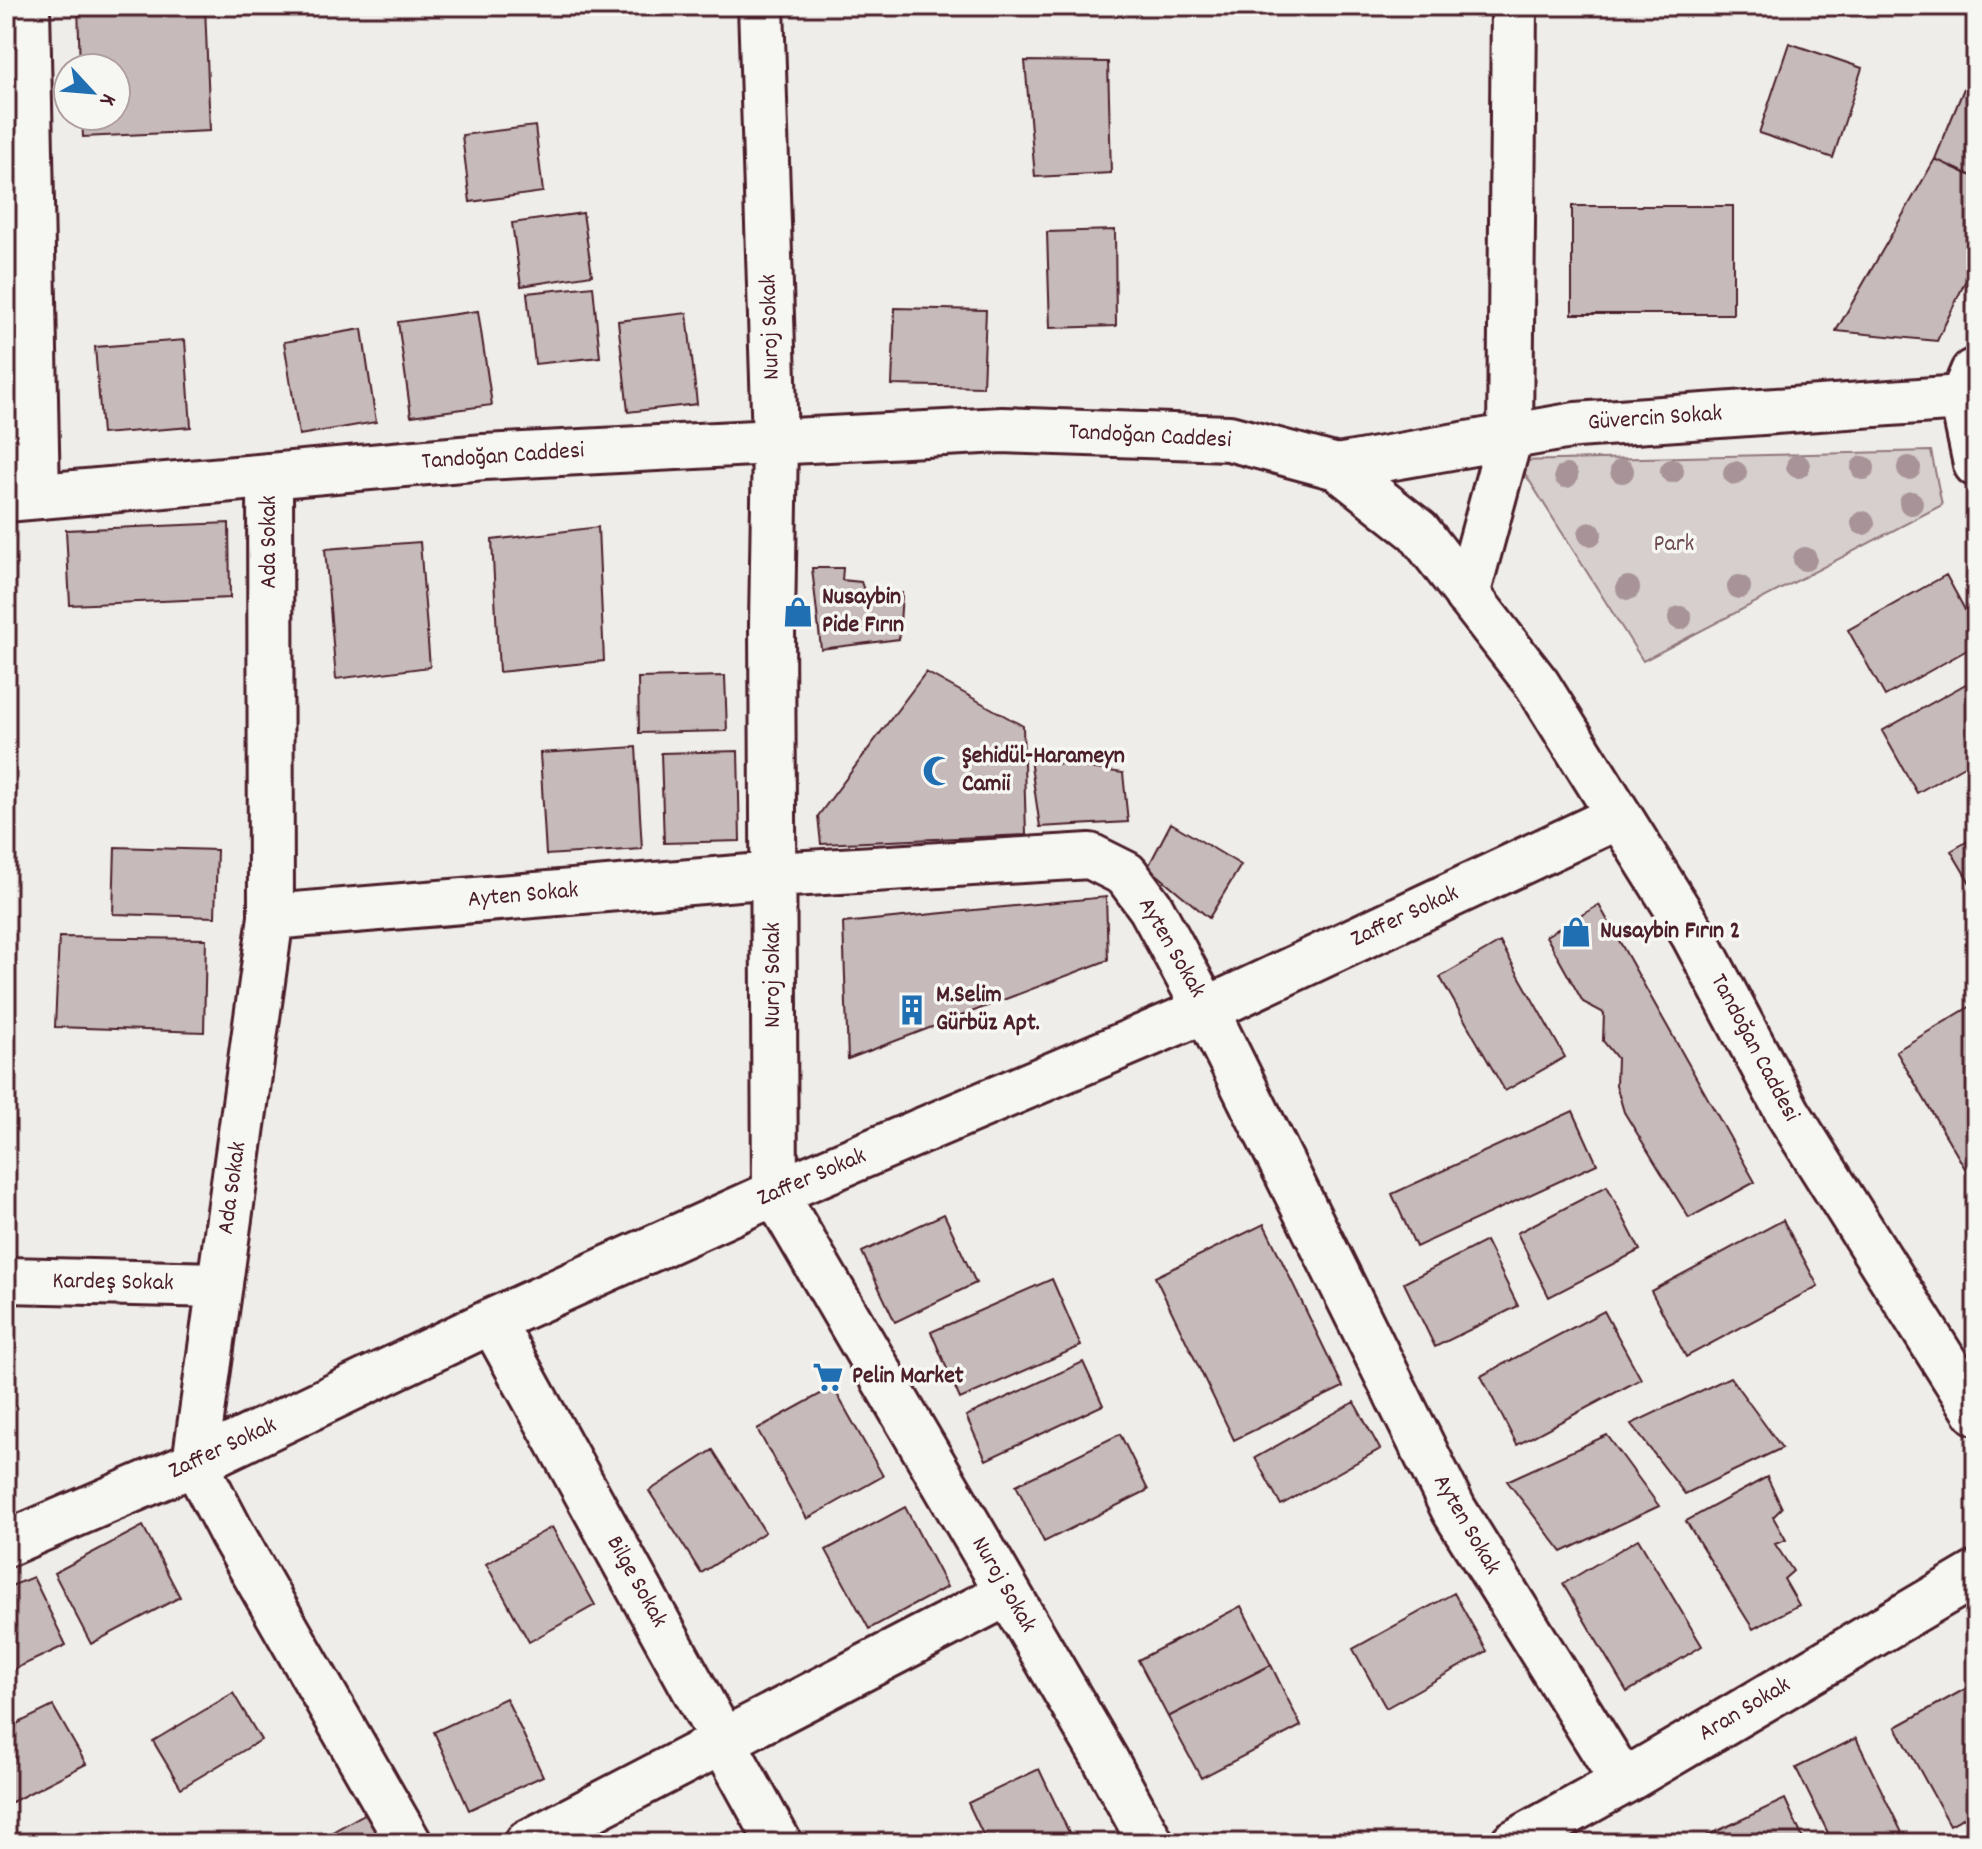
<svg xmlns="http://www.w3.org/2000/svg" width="1982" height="1849" viewBox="0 0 1982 1849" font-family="Dekko,sans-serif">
  <rect width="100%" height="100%" fill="#efedea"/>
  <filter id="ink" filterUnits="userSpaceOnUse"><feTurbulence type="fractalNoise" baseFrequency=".0125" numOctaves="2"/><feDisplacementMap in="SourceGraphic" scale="16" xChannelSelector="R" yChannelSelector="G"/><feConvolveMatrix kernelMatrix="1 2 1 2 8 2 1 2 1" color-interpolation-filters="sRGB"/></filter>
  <g filter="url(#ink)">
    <path fill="#d7cfce" stroke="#90777c" stroke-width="2" d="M1931,451L1942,505L1643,661L1517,461Z"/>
    <path fill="#c6babb" stroke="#4a1f2b" stroke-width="2" d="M78,6H205L210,131L83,137L82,116H116V68H80Z
      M1789,43L1862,68L1833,158L1759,133Z
      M1976,59V178L1935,159Z
      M1025,61L1108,62L1111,173L1035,177Z
      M535,126L543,192L470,202L462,135Z
      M1935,159L1976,178V259L1937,341L1836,331Z
      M1572,206H1733V314H1572Z
      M583,213L592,275L521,286L512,223Z
      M1115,230L1116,326L1050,328L1047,232Z
      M593,286L600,357L535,364L527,293Z
      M895,308L986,310L983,387L892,385Z
      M478,311L492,405L411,416L398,322Z
      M687,313L697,404L628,412L618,321Z
      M362,329L376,422L299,435L284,342Z
      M185,340L191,427L102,434L95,347Z
      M229,523L230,598L70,605L66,530Z
      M598,527L604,661L499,672L492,540Z
      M420,542L430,667L336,679L325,549Z
      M812,568H843L842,580L861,582L866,596L902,593L899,639L821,649Z
      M1946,575L1976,630V645L1885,696L1848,630Z
      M926,672L1023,726L1026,835L821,844L818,816Z
      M725,676L727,731L639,733L638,678Z
      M1971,681L1976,690V759L1917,793L1882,731Z
      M636,747L642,849L546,855L540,753Z
      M738,751L740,841L664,843L661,753Z
      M1030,759L1123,773L1128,822L1040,827Z
      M1171,823L1241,865L1209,918L1148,867Z
      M1976,836V893L1951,851Z
      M115,847L217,850L215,917L113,914Z
      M1106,897L1108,960L848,1059L843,923Z
      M1599,905L1755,1182L1689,1218L1624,1112L1616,1085L1617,1058L1603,1041L1604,1013L1583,1002L1546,936Z
      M59,937L206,939L204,1032L55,1027Z
      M1500,942L1565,1057L1505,1091L1440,977Z
      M1976,1003V1187L1896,1051Z
      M6,1031H14L9,1115H6Z
      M1573,1111L1597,1164L1416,1247L1392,1194Z
      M1607,1186L1640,1250L1549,1297L1517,1233Z
      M944,1214L976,1283L895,1322L862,1252Z
      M1783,1220L1818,1286L1686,1357L1651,1291Z
      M1264,1224L1343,1387L1234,1440L1155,1277Z
      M1486,1241L1518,1306L1435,1347L1404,1283Z
      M1052,1279L1081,1346L960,1399L931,1332Z
      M1604,1311L1641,1379L1517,1445L1481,1376Z
      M1083,1362L1103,1405L986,1460L966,1416Z
      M1730,1377L1782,1448L1685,1494L1631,1424Z
      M833,1387L883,1476L807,1519L757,1429Z
      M1354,1402L1380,1449L1281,1505L1255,1458Z
      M1120,1434L1148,1490L1044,1542L1016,1485Z
      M1607,1435L1659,1506L1562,1552L1507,1481Z
      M713,1450L765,1532L701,1573L649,1491Z
      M1767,1477L1782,1508L1773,1517L1786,1540L1775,1544L1793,1571L1784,1579L1799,1605L1753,1629L1686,1521Z
      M905,1507L947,1587L869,1629L826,1550Z
      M143,1526L180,1597L91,1644L54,1573Z
      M552,1527L595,1605L529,1642L486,1564Z
      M1638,1539L1702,1646L1627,1692L1563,1584Z
      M33,1577L66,1645L6,1673V1588Z
      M1454,1593L1487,1651L1386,1708L1353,1649Z
      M1241,1606L1271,1665L1168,1717L1138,1660Z
      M1271,1665L1301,1726L1201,1778L1168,1717Z
      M1976,1683V1811L1950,1825L1896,1727Z
      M233,1693L261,1740L181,1788L153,1741Z
      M506,1698L543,1776L469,1810L434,1732Z
      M53,1706L86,1764L6,1805V1729Z
      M1856,1738L1907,1843H1833L1796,1768Z
      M1039,1769L1074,1843H987L968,1803Z
      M1785,1799L1805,1843H1692Z
      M368,1812L384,1843H313Z"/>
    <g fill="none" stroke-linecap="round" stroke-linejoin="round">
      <g stroke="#4a1f2b" stroke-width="50">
        <path id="street" d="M27,6L37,496
          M761,6L775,441L772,625L775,1193L1105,1759L1151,1843
          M1973,372L1962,398L1976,464
          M1337,467L1576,425L1976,397
          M270,476L271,917L195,1463L231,1532L409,1843
          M1467,595L1510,436L1514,6
          M271,917L774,875L1090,856L1126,874L1151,908L1206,1010L1454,1510L1623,1782
          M6,1280L220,1285
          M492,1321L779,1843
          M6,1544L195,1463L492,1321L775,1193L1206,1010L1619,816
          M527,1843L1008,1593
          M1513,1843L1623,1782L1976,1574"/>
      </g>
      <g stroke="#4a1f2b" stroke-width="50">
        <path id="secondary" d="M6,499L484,457L1002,430L1229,438L1337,467L1418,531L1537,684L1693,934L1788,1113L1976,1412"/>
      </g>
      <use href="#street" stroke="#f6f6f2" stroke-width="44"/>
      <use href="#secondary" stroke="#f6f6f2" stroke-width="44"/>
    </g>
    <g fill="#a89498">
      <circle cx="1798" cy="466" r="12"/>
      <circle cx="1863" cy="468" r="12"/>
      <circle cx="1909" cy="468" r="12"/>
      <circle cx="1622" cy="471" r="12"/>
      <circle cx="1672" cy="471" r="12"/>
      <circle cx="1735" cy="473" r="12"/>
      <circle cx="1566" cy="476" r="12"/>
      <circle cx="1911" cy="503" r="12"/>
      <circle cx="1863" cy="523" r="12"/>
      <circle cx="1590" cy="534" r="12"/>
      <circle cx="1805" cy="559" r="12"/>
      <circle cx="1739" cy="587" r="12"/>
      <circle cx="1628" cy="588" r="12"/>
      <circle cx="1680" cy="618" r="12"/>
    </g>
  </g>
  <defs>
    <g id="shop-bare" transform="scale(2.4)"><path d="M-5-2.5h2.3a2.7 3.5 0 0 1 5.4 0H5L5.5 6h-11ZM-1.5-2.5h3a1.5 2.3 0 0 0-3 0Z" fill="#1f6fb2" stroke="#f6f6f2" stroke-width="2.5" paint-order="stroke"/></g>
    <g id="mosque-bare" transform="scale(2.4)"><path d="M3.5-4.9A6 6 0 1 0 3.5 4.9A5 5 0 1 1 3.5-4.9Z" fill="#1f6fb2" stroke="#f6f6f2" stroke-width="2.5" paint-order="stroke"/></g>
    <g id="building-bare" transform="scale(2.4)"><path d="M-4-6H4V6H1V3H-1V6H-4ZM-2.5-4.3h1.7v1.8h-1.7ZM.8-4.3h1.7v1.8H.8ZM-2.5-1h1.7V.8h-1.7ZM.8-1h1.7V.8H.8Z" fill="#1f6fb2" stroke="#f6f6f2" stroke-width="2.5" paint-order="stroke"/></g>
    <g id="supermarket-bare" transform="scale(2.4)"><path d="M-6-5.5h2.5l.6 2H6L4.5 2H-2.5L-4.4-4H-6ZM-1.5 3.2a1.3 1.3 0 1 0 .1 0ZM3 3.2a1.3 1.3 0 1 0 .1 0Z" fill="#1f6fb2" stroke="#f6f6f2" stroke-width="2.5" paint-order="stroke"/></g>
  </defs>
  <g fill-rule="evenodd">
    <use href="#shop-bare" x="798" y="612"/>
    <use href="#mosque-bare" x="938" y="771"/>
    <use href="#shop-bare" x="1576" y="932"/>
    <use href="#building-bare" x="912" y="1010"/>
    <use href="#supermarket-bare" x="828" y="1377"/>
  </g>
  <g text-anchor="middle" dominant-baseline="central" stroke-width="7" stroke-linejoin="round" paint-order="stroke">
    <g font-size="24" fill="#4a1f2b" stroke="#f6f6f2">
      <text transform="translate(771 327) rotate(-92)">Nuroj Sokak</text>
      <text transform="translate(1655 419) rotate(-4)">Güvercin Sokak</text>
      <text transform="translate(1150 437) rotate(3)">Tandoğan Caddesi</text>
      <text transform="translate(503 457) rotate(-4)">Tandoğan Caddesi</text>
      <text transform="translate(270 542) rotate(-90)">Ada Sokak</text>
      <text transform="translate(523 896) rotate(-5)">Ayten Sokak</text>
      <text transform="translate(1405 917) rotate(-25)">Zaffer Sokak</text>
      <text transform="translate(1171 948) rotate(60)">Ayten Sokak</text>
      <text transform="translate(774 975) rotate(-90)">Nuroj Sokak</text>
      <text transform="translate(1754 1048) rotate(62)">Tandoğan Caddesi</text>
      <text transform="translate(812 1178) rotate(-23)">Zaffer Sokak</text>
      <text transform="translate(233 1188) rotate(-82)">Ada Sokak</text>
      <text transform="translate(113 1283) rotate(1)">Kardeş Sokak</text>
      <text transform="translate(223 1449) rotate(-25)">Zaffer Sokak</text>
      <text transform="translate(1466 1525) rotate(60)">Ayten Sokak</text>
      <text transform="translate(636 1582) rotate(61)">Bilge Sokak</text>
      <text transform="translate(1003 1585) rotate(60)">Nuroj Sokak</text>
      <text transform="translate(1745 1710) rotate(-31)">Aran Sokak</text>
    </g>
    <g font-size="24" fill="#6d4b54" stroke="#f6f6f2">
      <text x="1674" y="545">Park</text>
    </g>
    <g font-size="24" font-weight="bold" fill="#4a1f2b" stroke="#f6f6f2" text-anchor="start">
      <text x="822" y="598">Nusaybin<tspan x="822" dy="28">Pide Fırın</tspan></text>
      <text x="962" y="757">Şehidül-Harameyn<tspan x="962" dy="28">Camii</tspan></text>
      <text x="1600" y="932">Nusaybin Fırın 2</text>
      <text x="936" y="996">M.Selim<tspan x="936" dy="28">Gürbüz Apt.</tspan></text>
      <text x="852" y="1377">Pelin Market</text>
    </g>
  </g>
  <rect width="1982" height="1849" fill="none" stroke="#f6f6f2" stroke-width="32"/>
  <rect x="16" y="16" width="1950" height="1817" fill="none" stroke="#4a1f2b" stroke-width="3" filter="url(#ink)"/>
  <g transform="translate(92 92) rotate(116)"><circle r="38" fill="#f6f6f2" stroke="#b1a0a2" stroke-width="2"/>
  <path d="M0-6L14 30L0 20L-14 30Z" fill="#1f6fb2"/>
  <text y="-12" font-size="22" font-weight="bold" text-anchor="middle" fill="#4a1f2b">K</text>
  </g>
</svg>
